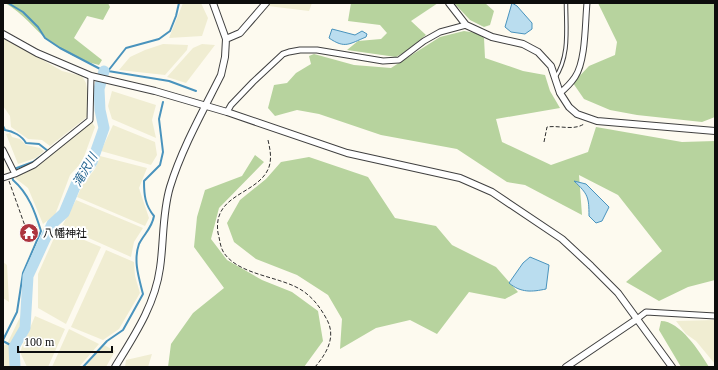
<svg xmlns="http://www.w3.org/2000/svg" width="718" height="370" viewBox="0 0 718 370" font-family="'Times New Roman','Noto Sans JP',serif">
  <rect width="100%" height="100%" fill="#fdfaef"/>
  <path fill="#f0edd2" d="M183,3H201L208,18L202,36L169,38Z
    M270,3H312L309,11L268,6Z
    M3,37L62,71L82,76L86,83L91,110L87,117L50,146L42,140L28,139L11,127L10,116L3,106Z
    M163,44L188,45L187,50L165,75L119,70L130,57L145,50Z
    M202,44L215,45L186,83L167,77L193,48Z
    M112,91L156,105L152,120L156,138L112,119L108,106Z
    M92,122L95,127L82,162L70,175L55,215L43,224L28,188L15,178L38,166Z
    M113,125L155,142L157,155L151,165L101,151Z
    M10,133L12,137L20,139L26,145L40,148L44,151L36,158L18,164L6,134Z
    M100,156L147,168L139,188L149,218L145,226L77,197L83,184L95,169Z
    M76,200L143,228L134,242L131,257L62,226Z
    M58,229L101,247L66,324L38,308V274Z
    M106,250L134,262L135,276L140,293L119,329L103,340L71,327Z
    M3,262L7,265L9,302L3,298Z
    M21,315L19,335L10,353L12,367H3V346L7,344Z
    M35,316L65,329L48,367H27L20,352Z
    M715,320V364L696,341L686,334L676,321Z
    M69,329L99,344L79,367H52Z
    M104,345L115,351L106,367H85Z
    M152,354L148,367H125L126,360Z"/>
  <path fill="#b7d39e" d="M5,3H108L110,7L103,20L87,16L74,38L102,60L99,65C81,61 64,52 49,41C33,28 24,14 5,3Z
    M351,3H438L411,21L426,35L405,52L396,57L347,50L358,41L381,39L387,33L380,25L348,21Z
    M454,3H485L494,11L490,25L484,27L470,20Z
    M598,3H715V117L702,122L637,115L610,110L584,99L573,83L589,66L615,55L617,42Z
    M464,31L477,33L484,38L485,58L523,71L545,75L550,91L560,108L496,119L502,142L551,165L588,152L596,127L682,142L715,141V280L688,287L659,301L626,282L662,251L618,195L579,175L582,215L525,185L507,182L457,149L381,135L319,114L297,110L275,116L268,108L274,85L287,83L296,73L311,64L309,56L314,54L354,65L391,68L440,37Z
    M255,155L264,162L219,208L211,239L227,260L262,280L292,292L318,311L323,341L304,367H168L171,344L193,313L224,288L194,247L197,217L205,190L242,176Z
    M309,157L368,177L395,218L436,226L452,245L496,267L518,292L505,299L469,292L437,334L410,320L376,328L340,349L342,319L328,295L297,275L256,259L234,242L227,223L240,200L266,179L281,162Z
    M661,321C680,321 700,352 709,367H681L659,330Z"/>
  <path fill="#baddef" stroke="#4993bd" d="M512,3L517,6L532,23V29L525,34L511,32L505,27Z
    M332,29L355,35L362,31L367,34L366,37C349,44 345,49 329,38Z
    M574,181L586,184L609,207L602,221L596,223L589,216C589,197 588,194 574,181Z
    M530,257L549,265L546,289C532,292 521,293 509,283L523,263Z"/>
  <g fill="none" stroke-linecap="round" stroke-linejoin="round">
    <path stroke="#4993bd" stroke-width="2" d="M8,3L23,12L38,27L45,38L60,48L104,71H108L126,48L159,39L170,31L176,16L179,3
      M108,71L169,81L196,91
      M3,126L5,130C13,131 22,136 26,143L39,144L48,151L33,162L14,169
      M3,340L17,312L23,273L41,231C35,212 29,194 13,180L12,176
      M3,341L14,347
      M83,367L107,341L123,330L143,294C139,278 133,261 139,244C144,234 152,228 154,216C145,205 144,195 144,181L160,165L163,152L159,119L163,102"/>
    <path stroke="#baddef" stroke-width="11" d="M15,367L14,347L25,328L28,276L52,224L64,213L77,182L92,162L104,128L100,110L99,89L104,71"/>
    <g stroke="#404040" stroke-width="4.5">
      <path id="service" d="M555,78C570,56 566,29 566,3"/>
    </g>
    <g stroke="#404040" stroke-width="7">
      <path id="minor" d="M560,93C566,88 571,83 575,77C586,61 585,22 587,3
        M227,112L231,105L253,82L283,54L289,52L300,50H317L383,61L399,60L424,41L440,32L466,25
        M3,150L15,174L34,165L90,120L91,76
        M3,178L15,174
        M637,319L646,312L715,316"/>
    </g>
    <g stroke="#404040" stroke-width="8">
      <path id="tertiary" d="M449,3L466,25L492,37L523,44L538,52L551,66L560,93L569,107L577,114L597,121L715,131
        M3,34L37,53L91,76L155,91L227,112L347,153L460,178L492,192L562,239L591,266L618,293L672,367
        M226,39L240,33L266,3
        M115,367C134,336 155,305 160,268C164,241 162,214 170,187C182,148 203,111 221,75L225,57L226,39L213,3
        M566,367L637,319"/>
    </g>
    <path stroke="#2f2f2f" stroke-width="1" stroke-dasharray="4 2" stroke-linecap="butt" d="M268,140C270,149 272,158 269,167C259,195 212,193 218,233C220,240 220,247 224,253C240,276 281,276 303,291C313,298 320,307 326,318C337,336 327,353 315,367
      M544,142L547,127C559,125 573,131 584,124
      M9,181L25,226"/>
    <use href="#service" stroke="#fff" stroke-width="2.5"/>
    <use href="#minor" stroke="#fff" stroke-width="5"/>
    <use href="#tertiary" stroke="#fff" stroke-width="6"/>
  </g>
  <defs>
    <g id="temple-disc" transform="scale(1)"><circle r="9.5" fill="#ad353f" stroke="#fff"/><path d="M0-6L5-2H3V0L6.5 2.5H4V6H1.5V3h-3V6H-4V2.5H-6.5L-3 0V-2H-5Z" fill="#fff"/></g>
  </defs>
  <g fill-rule="evenodd">
    <use href="#temple-disc" x="29" y="233"/>
  </g>
  <g text-anchor="middle" dominant-baseline="central" stroke-width="4" stroke-linejoin="round" paint-order="stroke">
    <g font-size="11" fill="#0d0d0d" stroke="#fff" text-anchor="start">
      <text x="43" y="233">八幡神社</text>
    </g>
    <g font-size="12" font-style="italic" fill="#256591" stroke="#fff">
      <text transform="translate(85 170) rotate(-60)">滝沢川</text>
    </g>
  </g>
  <rect width="718" height="370" fill="none" stroke="#0d0d0d" stroke-width="8"/>
  <path d="M18 346v6h94v-6" fill="none" stroke="#0d0d0d" stroke-width="2"/>
  <text x="24" y="346" font-size="12" fill="#0d0d0d" stroke="#ffffff" stroke-width="3" paint-order="stroke">100 m</text>
</svg>
